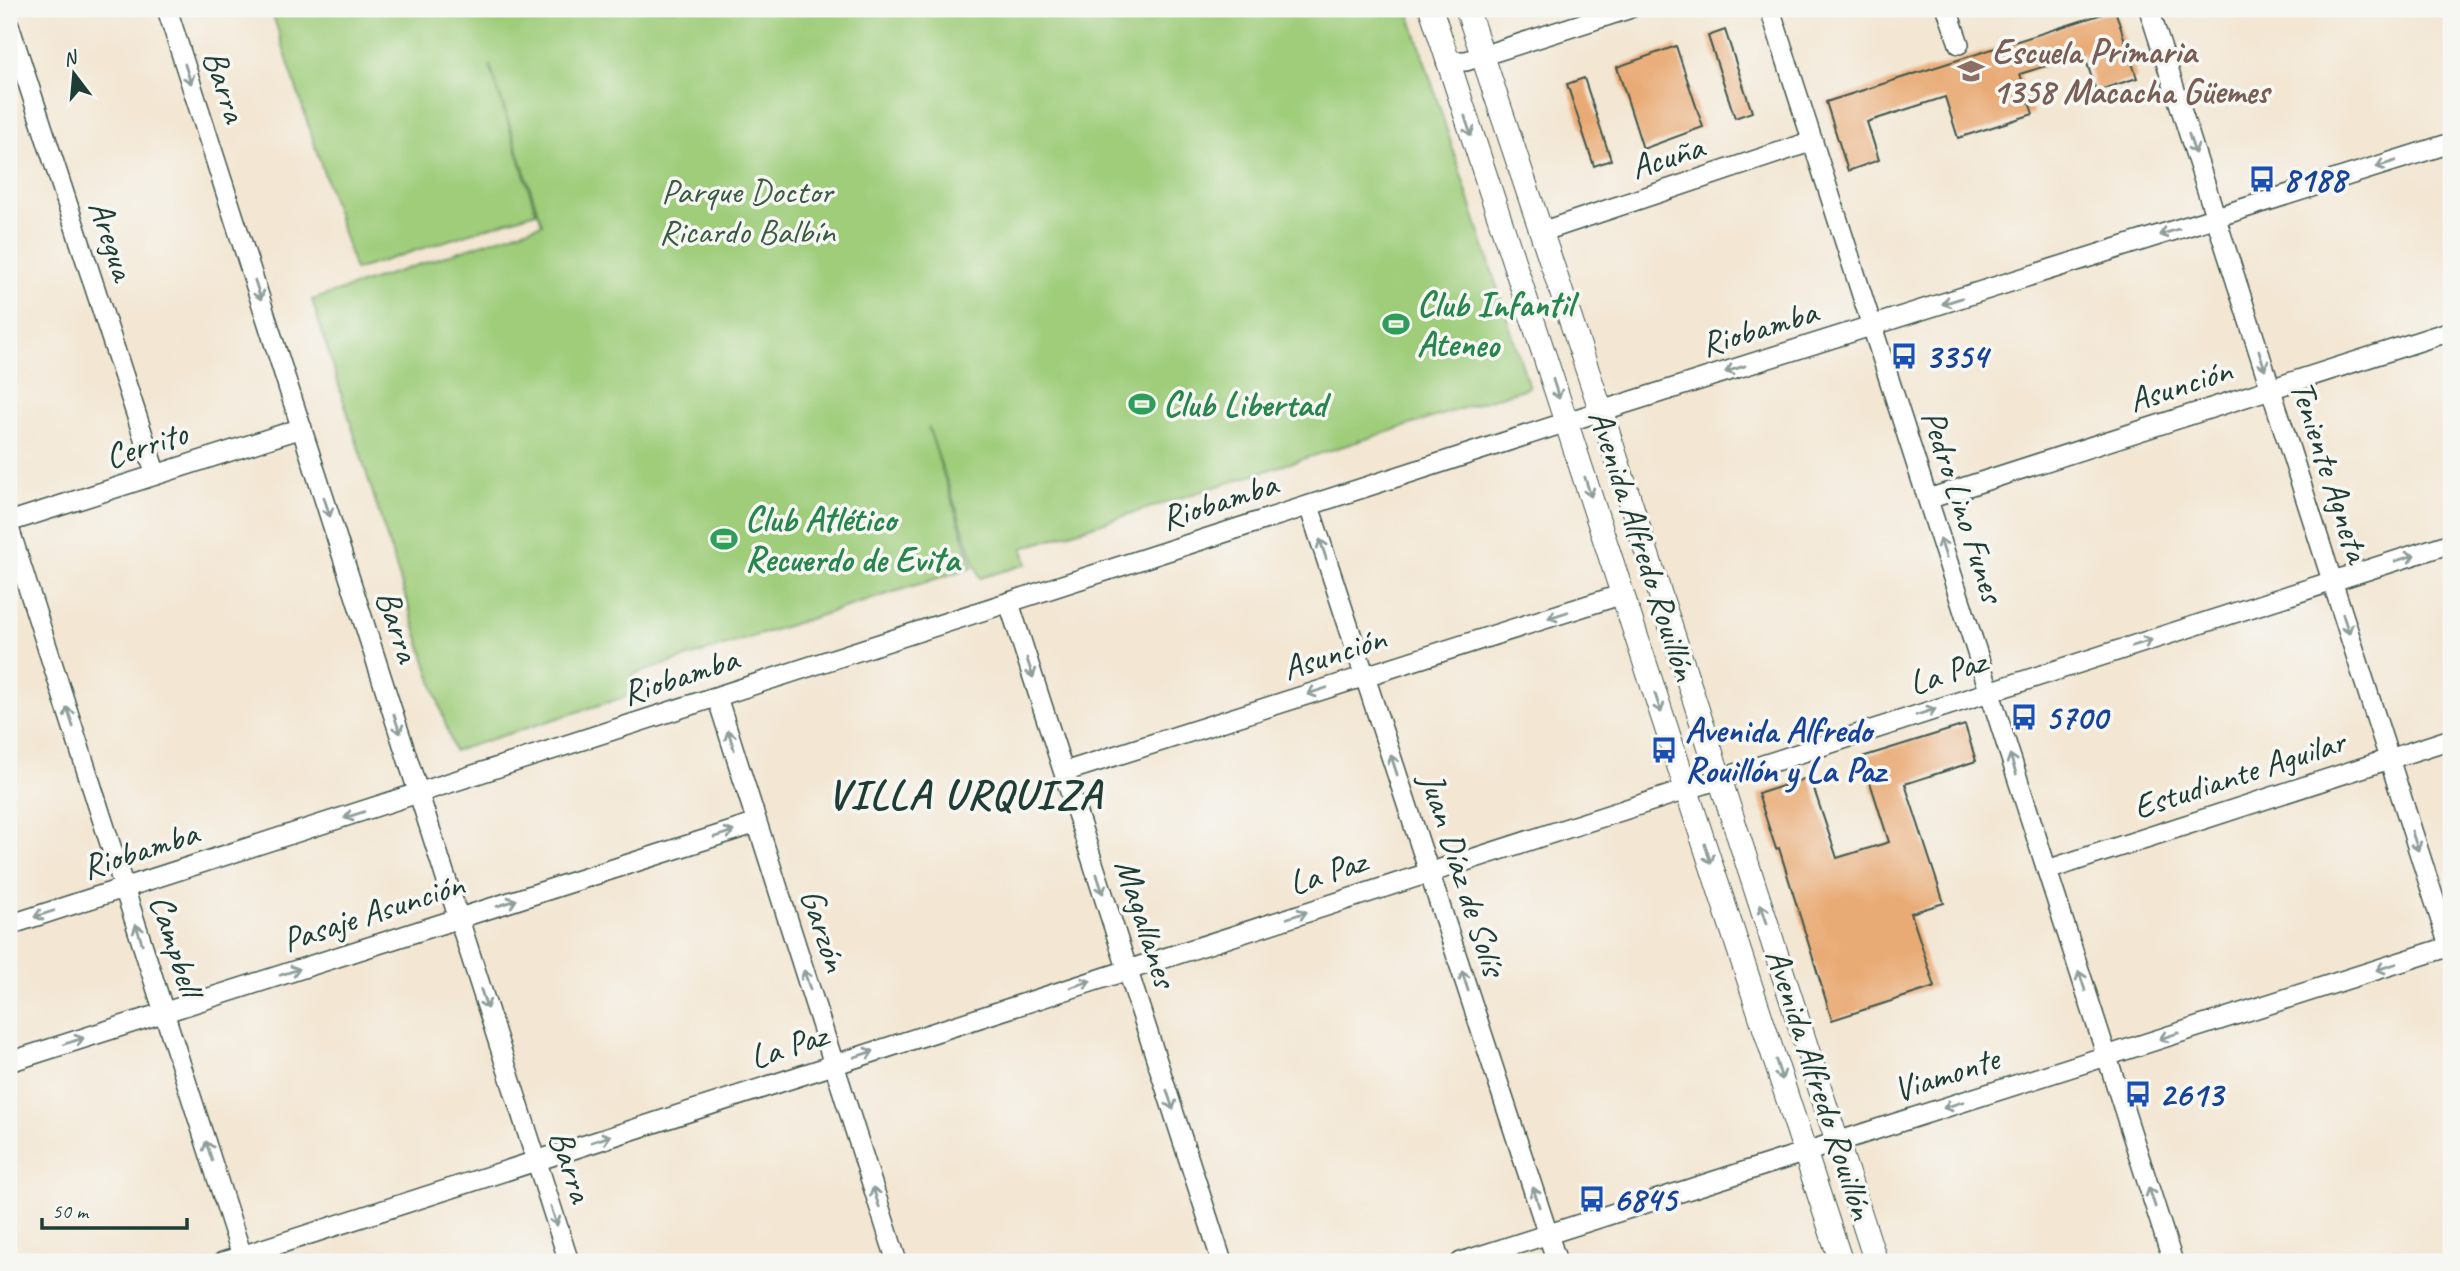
<svg xmlns="http://www.w3.org/2000/svg" width="2460" height="1271" viewBox="0 0 2460 1271" font-family="Caveat,sans-serif">
  <rect width="100%" height="100%" fill="#f6f6f2"/>
  <filter id="ink" filterUnits="userSpaceOnUse"><feTurbulence type="fractalNoise" baseFrequency=".0143" numOctaves="2"/><feDisplacementMap in="SourceGraphic" scale="14" xChannelSelector="R" yChannelSelector="G"/><feConvolveMatrix kernelMatrix="1 2 1 2 8 2 1 2 1" color-interpolation-filters="sRGB"/></filter>
  <filter id="wash" filterUnits="userSpaceOnUse"><feTurbulence type="fractalNoise" baseFrequency=".00686" numOctaves="4" result="noise"/><feDisplacementMap in="SourceGraphic" scale="28" xChannelSelector="R" yChannelSelector="G"/><feGaussianBlur stdDeviation="1.57" result="paint"/><feColorMatrix in="noise" values="0 0 0 0 0 0 0 0 0 0 0 0 0 0 0 0 0 1.4 0 .05"/><feComposite in="paint" operator="in"/></filter>
  <g filter="url(#wash)">
    <rect width="100%" height="100%" fill="#f3e6d2"/>
    <path fill="#9fcd7a" stroke="#5f8557" stroke-width="2" d="M271,9H1408L1529,387L1023,548L1027,564L980,578L928,426L973,567L632,675L637,693L454,751L312,300L542,224L490,65L536,212L355,270Z"/>
    <g id="blocks">
      <path fill="#e9ab76" d="M2115,10L2137,78L2096,91L2084,54L2020,74L2033,114L1958,138L1945,97L1867,122L1879,160L1848,171L1826,102Z
        M1725,30L1752,112L1735,118L1708,36Z
        M1676,46L1703,127L1643,149L1617,67Z
        M1584,78L1611,160L1594,166L1567,84Z
        M1965,725L1976,761L1905,784L1944,903L1911,913L1935,987L1832,1020L1779,848L1776,849L1758,794L1810,777L1837,858L1889,842L1862,757Z"/>
    </g>
  </g>
  <g filter="url(#ink)">
    <use href="#blocks" fill-opacity="0" stroke="#3f564c" stroke-width="2"/>
    <g fill="none" stroke-linecap="round" stroke-linejoin="round">
      <g stroke="#3f564c" stroke-width="22">
        <path id="minor" d="M167,9L569,1262
          M1770,9L2173,1262
          M1947,9L1959,44
          M2149,9L2451,952
          M9,25L156,475
          M1446,61H1466L1628,9
          M1541,232L1813,141
          M1928,499L2451,331
          M1309,506L1557,1262
          M9,522L302,428
          M9,528L244,1262
          M1009,603L1222,1262
          M717,697L897,1262
          M1064,772L1623,594
          M2047,870L2451,739
          M9,925L1601,411L2451,143
          M9,1062L757,823
          M223,1262L2451,543
          M1461,1262L2451,946"/>
      </g>
      <g stroke="#3f564c" stroke-width="25">
        <path id="tertiary" d="M1431,9L1841,1262
          M1467,9L1601,411L1876,1262"/>
      </g>
      <use href="#minor" stroke="#fff" stroke-width="19"/>
      <use href="#tertiary" stroke="#fff" stroke-width="23"/>
    </g>
    <defs><path id="oneway-shaft" d="M-6 0H5M1.5-3L5.5 0L1.5 3" fill="none" stroke-width="1.6" stroke-linecap="round" stroke-linejoin="round" transform="scale(1.75)"/></defs>
    <g stroke="#8f9e9a">
      <use href="#oneway-shaft" transform="translate(188 74) rotate(72)"/>
      <use href="#oneway-shaft" transform="translate(1468 126) rotate(72)"/>
      <use href="#oneway-shaft" transform="translate(2192 144) rotate(72)"/>
      <use href="#oneway-shaft" transform="translate(2386 164) rotate(162)"/>
      <use href="#oneway-shaft" transform="translate(2169 232) rotate(163)"/>
      <use href="#oneway-shaft" transform="translate(258 290) rotate(72)"/>
      <use href="#oneway-shaft" transform="translate(1952 301) rotate(163)"/>
      <use href="#oneway-shaft" transform="translate(2262 360) rotate(72)"/>
      <use href="#oneway-shaft" transform="translate(1735 369) rotate(163)"/>
      <use href="#oneway-shaft" transform="translate(1556 389) rotate(72)"/>
      <use href="#oneway-shaft" transform="translate(1588 487) rotate(72)"/>
      <use href="#oneway-shaft" transform="translate(327 507) rotate(72)"/>
      <use href="#oneway-shaft" transform="translate(1943 548) rotate(-108)"/>
      <use href="#oneway-shaft" transform="translate(1323 549) rotate(-108)"/>
      <use href="#oneway-shaft" transform="translate(2405 558) rotate(-18)"/>
      <use href="#oneway-shaft" transform="translate(1558 615) rotate(162)"/>
      <use href="#oneway-shaft" transform="translate(2346 624) rotate(72)"/>
      <use href="#oneway-shaft" transform="translate(2142 643) rotate(-18)"/>
      <use href="#oneway-shaft" transform="translate(1030 668) rotate(72)"/>
      <use href="#oneway-shaft" transform="translate(1317 691) rotate(162)"/>
      <use href="#oneway-shaft" transform="translate(1658 703) rotate(72)"/>
      <use href="#oneway-shaft" transform="translate(1926 712) rotate(-18)"/>
      <use href="#oneway-shaft" transform="translate(70 717) rotate(-108)"/>
      <use href="#oneway-shaft" transform="translate(397 724) rotate(72)"/>
      <use href="#oneway-shaft" transform="translate(731 740) rotate(-108)"/>
      <use href="#oneway-shaft" transform="translate(2013 764) rotate(-108)"/>
      <use href="#oneway-shaft" transform="translate(1394 765) rotate(-108)"/>
      <use href="#oneway-shaft" transform="translate(354 815) rotate(162)"/>
      <use href="#oneway-shaft" transform="translate(724 834) rotate(-18)"/>
      <use href="#oneway-shaft" transform="translate(2415 841) rotate(72)"/>
      <use href="#oneway-shaft" transform="translate(1708 854) rotate(72)"/>
      <use href="#oneway-shaft" transform="translate(1100 884) rotate(72)"/>
      <use href="#oneway-shaft" transform="translate(507 903) rotate(-18)"/>
      <use href="#oneway-shaft" transform="translate(44 914) rotate(162)"/>
      <use href="#oneway-shaft" transform="translate(1764 914) rotate(-108)"/>
      <use href="#oneway-shaft" transform="translate(1297 915) rotate(-18)"/>
      <use href="#oneway-shaft" transform="translate(139 934) rotate(-108)"/>
      <use href="#oneway-shaft" transform="translate(2386 967) rotate(162)"/>
      <use href="#oneway-shaft" transform="translate(290 972) rotate(-18)"/>
      <use href="#oneway-shaft" transform="translate(807 980) rotate(-108)"/>
      <use href="#oneway-shaft" transform="translate(1465 981) rotate(-108)"/>
      <use href="#oneway-shaft" transform="translate(2082 981) rotate(-108)"/>
      <use href="#oneway-shaft" transform="translate(1081 984) rotate(-18)"/>
      <use href="#oneway-shaft" transform="translate(484 999) rotate(72)"/>
      <use href="#oneway-shaft" transform="translate(2169 1036) rotate(162)"/>
      <use href="#oneway-shaft" transform="translate(74 1041) rotate(-18)"/>
      <use href="#oneway-shaft" transform="translate(864 1054) rotate(-18)"/>
      <use href="#oneway-shaft" transform="translate(1779 1070) rotate(72)"/>
      <use href="#oneway-shaft" transform="translate(1170 1100) rotate(72)"/>
      <use href="#oneway-shaft" transform="translate(1953 1105) rotate(162)"/>
      <use href="#oneway-shaft" transform="translate(601 1139) rotate(-18)"/>
      <use href="#oneway-shaft" transform="translate(209 1151) rotate(-108)"/>
      <use href="#oneway-shaft" transform="translate(876 1197) rotate(-108)"/>
      <use href="#oneway-shaft" transform="translate(1536 1197) rotate(-108)"/>
      <use href="#oneway-shaft" transform="translate(2152 1197) rotate(-108)"/>
      <use href="#oneway-shaft" transform="translate(554 1216) rotate(72)"/>
    </g>
  </g>
  <defs>
    <g id="school-bare" transform="scale(2.1)"><path d="M0-5L7-2L0 1L-7-2ZM-4 1L0 2.5L4 1V4Q0 6-4 4Z" fill="#8d6e63" stroke="#f6f6f2" stroke-width="2.5" paint-order="stroke"/></g>
    <g id="bus-bare" transform="scale(2.1)"><path d="M-5-6H5V4H4V6H2V4H-2V6H-4V4H-5ZM-3.5-4V0h7V-4ZM-3.5 1.2v1.5H-2V1.2ZM2 1.2v1.5H3.5V1.2Z" fill="#1a4fb4" stroke="#f6f6f2" stroke-width="2.5" paint-order="stroke"/></g>
    <g id="stadium-bare" transform="scale(2.1)"><path d="M0-5a6.5 5 0 1 0 0 10a6.5 5 0 1 0 0-10ZM-3.5-1.8h7v3.6h-7Z" fill="#2e9e5b" stroke="#f6f6f2" stroke-width="2.5" paint-order="stroke"/></g>
  </defs>
  <g fill-rule="evenodd">
    <use href="#school-bare" x="1971" y="71"/>
    <use href="#bus-bare" x="2262" y="179"/>
    <use href="#stadium-bare" x="1396" y="324"/>
    <use href="#bus-bare" x="1904" y="356"/>
    <use href="#stadium-bare" x="1142" y="404"/>
    <use href="#stadium-bare" x="724" y="539"/>
    <use href="#bus-bare" x="2024" y="717"/>
    <use href="#bus-bare" x="1664" y="750"/>
    <use href="#bus-bare" x="2138" y="1094"/>
    <use href="#bus-bare" x="1592" y="1199"/>
  </g>
  <g text-anchor="middle" dominant-baseline="central" stroke-width="7" stroke-linejoin="round" paint-order="stroke">
    <g font-size="35" font-weight="bold" fill="#785e54" stroke="#f6f6f2" text-anchor="start">
      <text x="1992" y="51">Escuela Primaria<tspan x="1992" dy="40">1358 Macacha Güemes</tspan></text>
    </g>
    <g font-size="35" fill="#1f3d34" stroke="#f6f6f2">
      <text transform="translate(225 86) rotate(72)">Barra</text>
      <text transform="translate(1667 157) rotate(-18)">Acuña</text>
      <text transform="translate(112 240) rotate(72)">Aregua</text>
      <text transform="translate(1759 328) rotate(-17)">Riobamba</text>
      <text transform="translate(2180 385) rotate(-18)">Asunción</text>
      <text transform="translate(146 445) rotate(-18)">Cerrito</text>
      <text transform="translate(2330 471) rotate(72)">Teniente Agneta</text>
      <text transform="translate(1219 501) rotate(-18)">Riobamba</text>
      <text transform="translate(1963 506) rotate(72)">Pedro Lino Funes</text>
      <text transform="translate(1643 545) rotate(72)">Avenida Alfredo Rouillón</text>
      <text transform="translate(398 626) rotate(72)">Barra</text>
      <text transform="translate(1334 653) rotate(-18)">Asunción</text>
      <text transform="translate(1947 672) rotate(-18)">La Paz</text>
      <text transform="translate(680 676) rotate(-18)">Riobamba</text>
      <text transform="translate(2239 774) rotate(-18)">Estudiante Aguilar</text>
      <text transform="translate(140 850) rotate(-18)">Riobamba</text>
      <text transform="translate(1327 872) rotate(-18)">La Paz</text>
      <text transform="translate(1463 874) rotate(72)">Juan Díaz de Solís</text>
      <text transform="translate(373 912) rotate(-18)">Pasaje Asunción</text>
      <text transform="translate(1146 923) rotate(72)">Magallanes</text>
      <text transform="translate(824 930) rotate(72)">Garzón</text>
      <text transform="translate(176 945) rotate(72)">Campbell</text>
      <text transform="translate(788 1046) rotate(-18)">La Paz</text>
      <text transform="translate(1946 1074) rotate(-18)">Viamonte</text>
      <text transform="translate(1820 1084) rotate(72)">Avenida Alfredo Rouillón</text>
      <text transform="translate(571 1166) rotate(72)">Barra</text>
    </g>
    <g font-size="35" font-weight="bold" fill="#164399" stroke="#f6f6f2" text-anchor="start">
      <text x="2283" y="179">8188</text>
      <text x="1925" y="356">3354</text>
      <text x="2045" y="717">5700</text>
      <text x="1685" y="730">Avenida Alfredo<tspan x="1685" dy="40">Rouillón y La Paz</tspan></text>
      <text x="2159" y="1094">2613</text>
      <text x="1613" y="1199">6845</text>
    </g>
    <g font-size="35" fill="#395a42" stroke="#f6f6f2">
      <text x="747" y="191">Parque Doctor<tspan x="747" dy="40">Ricardo Balbín</tspan></text>
    </g>
    <g font-size="35" font-weight="bold" fill="#27864d" stroke="#f6f6f2" text-anchor="start">
      <text x="1417" y="304">Club Infantil<tspan x="1417" dy="40">Ateneo</tspan></text>
      <text x="1163" y="404">Club Libertad</text>
      <text x="745" y="519">Club Atlético<tspan x="745" dy="40">Recuerdo de Evita</tspan></text>
    </g>
    <g font-size="42" font-weight="bold" letter-spacing="2" fill="#1f3d34" stroke="#f6f6f2">
      <text x="965" y="794">VILLA URQUIZA</text>
    </g>
  </g>
  <rect width="2460" height="1271" fill="none" stroke="#f6f6f2" stroke-width="35"/>
  <g transform="translate(74 74) rotate(344)" stroke="#f6f6f2" stroke-width="5" paint-order="stroke">
  <path d="M0-5L12 26L0 18L-12 26Z" fill="#1f3d34"/>
  <text y="-10" font-size="19" font-weight="bold" text-anchor="middle" fill="#1f3d34">N</text>
  </g>
  <path d="M42 1218v10h145v-10" fill="none" stroke="#1f3d34" stroke-width="3.5"/>
  <text x="52" y="1218" font-size="21" fill="#1f3d34" stroke="#f6f6f2" stroke-width="5" paint-order="stroke">50 m</text>
</svg>
